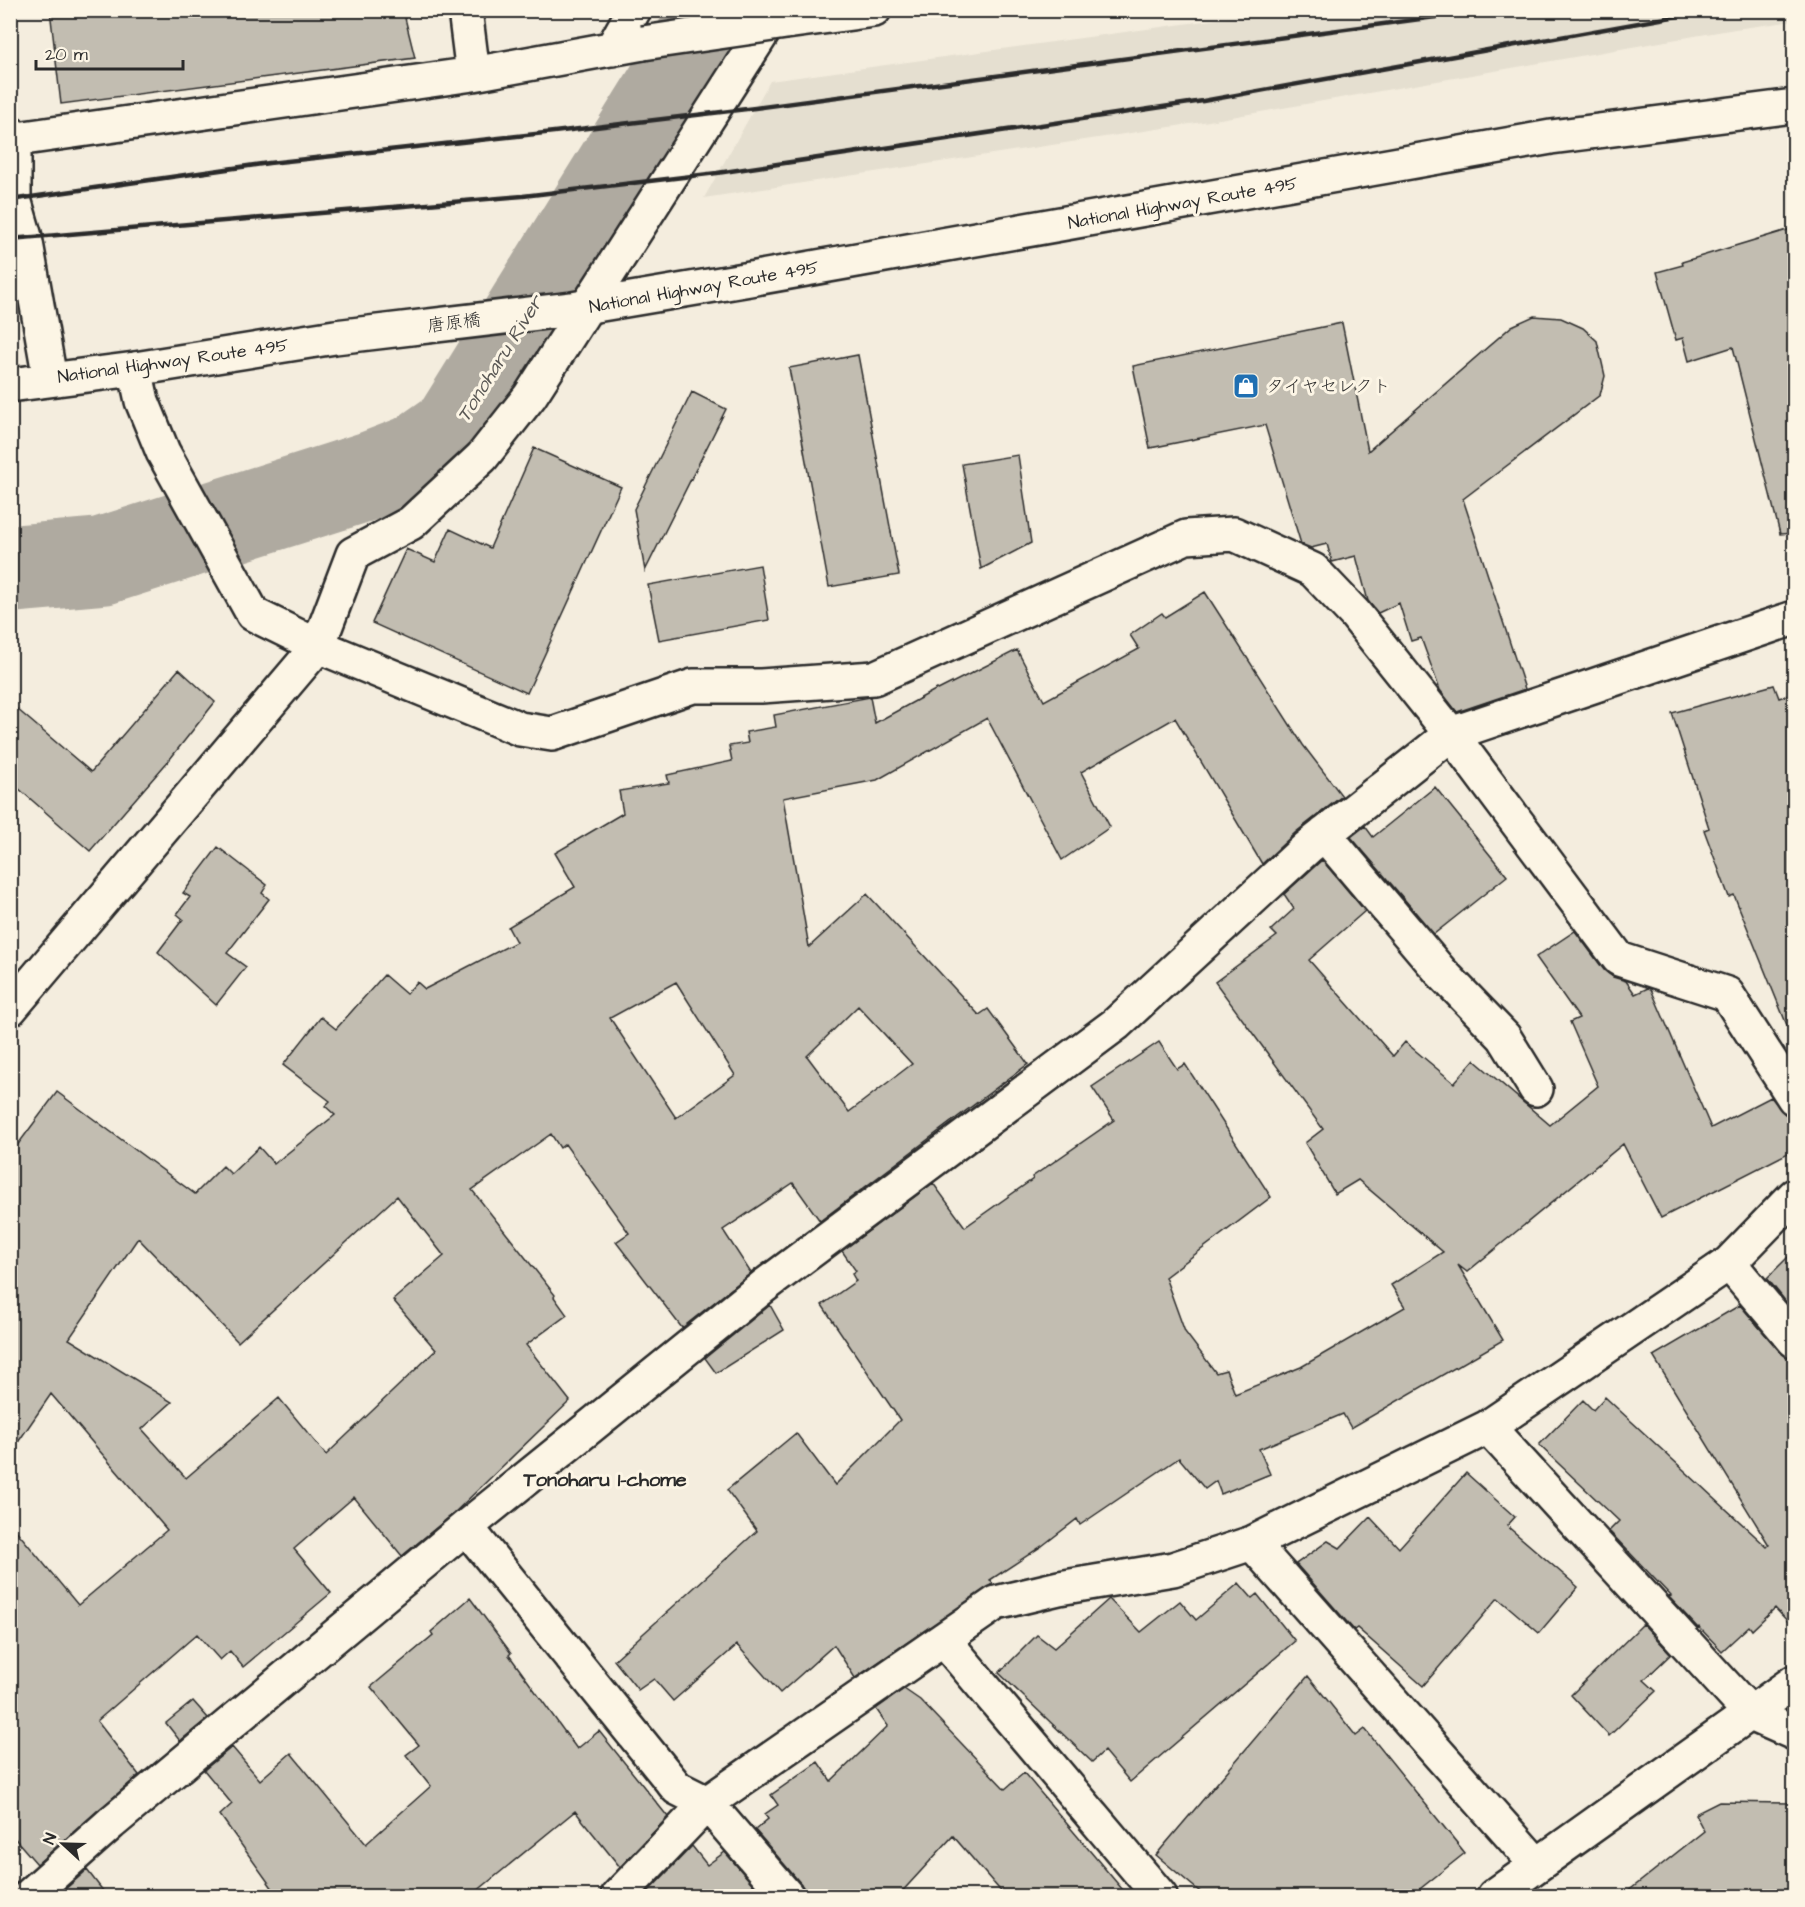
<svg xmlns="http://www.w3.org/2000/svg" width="1805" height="1907" viewBox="0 0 1805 1907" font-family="'Architects Daughter','Klee One',sans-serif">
  <rect width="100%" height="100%" fill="#f4edde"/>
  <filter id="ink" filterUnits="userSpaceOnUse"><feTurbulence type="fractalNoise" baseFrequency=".0167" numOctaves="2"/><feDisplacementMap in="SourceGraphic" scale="12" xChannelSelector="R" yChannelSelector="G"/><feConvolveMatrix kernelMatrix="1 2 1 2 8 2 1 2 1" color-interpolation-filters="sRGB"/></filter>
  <g filter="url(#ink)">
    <path fill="#e5dfd0" d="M1285,10H1794V21L1735,29L1203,122L704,198L770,81Z"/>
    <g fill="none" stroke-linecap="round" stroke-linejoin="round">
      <path stroke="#afaaa0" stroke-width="88" d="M10,569L102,561L372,475L416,458L456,430L718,10"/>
    </g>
    <path fill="#c2bdb1" stroke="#2b2b2b" stroke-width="1.5" fill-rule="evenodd" d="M50,10H403L415,58L61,104Z
      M1794,228V533L1780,534L1733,347L1689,361L1683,338L1676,340L1657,272L1683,265L1682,262Z
      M1534,316L1561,318L1583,328L1597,341L1605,376L1600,395L1463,499L1525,689L1457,712L1440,690L1421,638L1411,641L1399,603L1378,613L1368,601L1356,556L1332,562L1327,544L1311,548L1301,544L1265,425L1150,448L1133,366L1342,323L1368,451L1512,326Z
      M858,355L899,575L829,587L789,368Z
      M692,392L726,409L645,571L634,509Z
      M534,448L621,487L527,693L372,623L406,549L435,562L450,529L490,548Z
      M1018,455L1031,543L981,569L962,464Z
      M760,565L769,620L659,640L648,585Z
      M1205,592L1303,745L1342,796L1296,832L1262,864L1175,718L1081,772L1110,827L1062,860L987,718L877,780L783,798L809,947L867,894L979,1015L988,1009L1028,1064L820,1221L793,1183L723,1230L751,1273L682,1328L616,1242L629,1233L565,1144L560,1148L551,1134L472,1190L555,1295L554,1297L567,1315L526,1345L570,1401L453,1514L402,1556L354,1497L294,1549L331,1593L243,1667L230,1651L220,1660L197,1634L97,1721L139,1775L37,1864L10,1833V1523L78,1605L167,1530L51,1394L10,1454V1155L57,1092L195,1194L223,1166L231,1174L259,1147L274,1164L335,1115L325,1106L330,1101L283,1065L321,1017L336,1029L384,975L406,994L417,982L425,989L516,942L508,927L575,887L555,853L623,813L619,791L669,783L667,775L732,761L729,746L748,743L746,732L776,727L774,715L870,697L875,723L937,689L938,690L1017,650L1044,701L1139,649L1130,635L1162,613L1165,617ZM676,982L735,1075L676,1118L610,1018ZM858,1006L912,1064L849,1112L807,1056ZM397,1196L444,1256L393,1300L436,1350L326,1455L279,1398L186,1478L142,1429L172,1402L69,1339L138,1238L238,1342Z
      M179,669L215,702L170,759L90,851L10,781V703L91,772Z
      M1774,685L1779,698L1794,693V1040H1793L1734,895L1729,897L1704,830L1709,828L1672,713Z
      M1435,787L1507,876L1434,934L1351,837L1365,826L1373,837Z
      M218,847L267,885L262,893L269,899L227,953L246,967L216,1005L158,952L183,919L177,914L190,897L183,893Z
      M1322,860L1365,911L1309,960L1393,1056L1405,1042L1454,1083L1474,1060L1550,1125L1598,1086L1570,1022L1579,1018L1536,957L1575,931L1604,970L1613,977L1626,981L1635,994L1648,988L1651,989L1711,1128L1771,1097L1785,1114L1794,1117V1150L1661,1218L1623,1144L1467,1272L1458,1265L1503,1340L1351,1428L1343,1414L1259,1449L1270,1474L1221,1494L1216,1481L1205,1489L1179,1458L1080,1525L1077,1519L1042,1546L990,1580L993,1584L855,1678L834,1645L780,1693L737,1645L673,1701L654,1679L638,1690L614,1660L757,1531L727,1490L796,1433L835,1485L900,1420L822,1305L856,1281L852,1274L856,1271L842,1251L933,1183L965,1227L1033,1179L1032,1177L1114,1120L1092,1087L1159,1042L1177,1069L1185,1064L1271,1197L1165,1277L1185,1332L1216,1373L1226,1370L1235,1394L1301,1367L1405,1307L1391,1285L1443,1252L1358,1180L1335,1194L1305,1143L1323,1129L1215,982L1277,936L1271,930L1294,909L1284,894Z
      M1794,1251V1312L1767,1278Z
      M770,1305L784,1330L716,1373L705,1358Z
      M1740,1305L1780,1352L1787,1357L1794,1358V1628L1775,1608L1752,1630L1749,1626L1722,1651L1699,1627L1698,1628L1669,1597L1671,1596L1609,1531L1619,1521L1539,1445L1583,1400L1593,1410L1605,1397L1767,1547L1769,1545L1653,1356Z
      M1466,1473L1515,1517L1507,1526L1578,1587L1539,1633L1498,1598L1423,1686L1357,1628L1354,1630L1296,1564L1328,1541L1340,1548L1370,1517L1399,1548Z
      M1239,1583L1252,1598L1257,1594L1295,1641L1130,1782L1104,1751L1092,1762L999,1673L1037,1635L1054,1648L1109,1599L1141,1632L1180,1601L1196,1620Z
      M470,1598L511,1653L509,1655L577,1749L599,1731L668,1817L620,1867L575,1811L471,1896H278L220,1815L232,1804L204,1770L232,1747L260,1780L291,1753L366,1844L431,1786L406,1755L419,1745L371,1687L433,1635L431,1632Z
      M1643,1624L1671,1654L1644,1680L1656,1691L1609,1736L1571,1695Z
      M1308,1676L1356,1736L1365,1729L1465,1853L1411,1896H1205L1156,1855Z
      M904,1689L920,1700L1005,1789L1024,1773L1128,1896H1005L953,1836L898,1896H805L801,1884L755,1830L768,1819L765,1814L778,1805L771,1795L818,1762L831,1781L888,1726L876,1709Z
      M193,1701L208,1718L180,1741L166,1723Z
      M1719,1802L1794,1803V1896H1622L1704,1831L1695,1814Z
      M692,1846L707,1865L725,1852L763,1896H644Z
      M87,1870L107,1896H65L62,1892Z"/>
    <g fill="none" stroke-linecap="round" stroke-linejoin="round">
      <g stroke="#2b2b2b" stroke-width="38">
        <path id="minor" d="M465,10L473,74
          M777,10L530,396L482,457L411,523L353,554L318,646L520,729L552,734L693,686H761L874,678L1186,537L1234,534L1313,570L1355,614L1451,734L1619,959L1727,994L1794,1098
          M786,22L874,10
          M612,49L634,10
          M10,133L14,139V199L25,237L50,379
          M10,140L473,74L643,43
          M1324,834L1441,972L1504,1037L1536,1089
          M10,1009L318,646L253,614L163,452L142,401L135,369
          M1729,1263L1794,1340
          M1488,1427L1751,1714L1794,1733
          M466,1527L677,1788L707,1803L787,1896
          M1252,1543L1537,1865
          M944,1640L1160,1896
          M29,1896L111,1823L466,1527L764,1286L1116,1024L1308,847L1451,734L1794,618
          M618,1896L707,1803L996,1603L1059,1588L1173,1569L1252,1543L1488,1427L1729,1263L1794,1196
          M1494,1896L1794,1682"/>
      </g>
      <g stroke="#2b2b2b" stroke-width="38">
        <path id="highway" d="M10,385L135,369L335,337L572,309L750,279L1551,137L1794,106"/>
      </g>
      <use href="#minor" stroke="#fcf5e5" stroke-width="33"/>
      <use href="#highway" stroke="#fcf5e5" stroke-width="33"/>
      <path stroke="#2b2b2b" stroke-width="4.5" d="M10,200L269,163L554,132L755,108L1488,10
        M10,239L523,196L717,173L1203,101L1711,10"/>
      <g stroke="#2b2b2b" stroke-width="38" stroke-linecap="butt">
        <path id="minor-bridge" d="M643,43L786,22"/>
      </g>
      <use href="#minor-bridge" stroke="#fcf5e5" stroke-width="33"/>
    </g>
  </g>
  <defs>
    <g id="shop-square" transform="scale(1.35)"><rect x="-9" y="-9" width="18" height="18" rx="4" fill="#1f6fb2" stroke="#fcf5e5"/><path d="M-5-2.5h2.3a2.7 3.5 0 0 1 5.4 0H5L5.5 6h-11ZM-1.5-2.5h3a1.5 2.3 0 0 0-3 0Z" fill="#fff"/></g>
  </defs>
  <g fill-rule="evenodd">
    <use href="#shop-square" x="1246" y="386"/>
  </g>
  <g text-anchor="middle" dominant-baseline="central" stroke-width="6" stroke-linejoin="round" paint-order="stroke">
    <g font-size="18" fill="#2b2b2b" stroke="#fcf5e5">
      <text transform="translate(1183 203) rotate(-10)">National Highway Route 495</text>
      <text transform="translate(704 287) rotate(-10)">National Highway Route 495</text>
      <text transform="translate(454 323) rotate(-7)">唐原橋</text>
      <text transform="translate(173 361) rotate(-8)">National Highway Route 495</text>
    </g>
    <g font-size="18" fill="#2b2b2b" stroke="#fcf5e5" text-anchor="start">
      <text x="1266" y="386">タイヤセレクト</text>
    </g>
    <g font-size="20" font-style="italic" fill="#595754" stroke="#fcf5e5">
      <text transform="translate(500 359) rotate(-58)">Tonoharu River</text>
    </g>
    <g font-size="20" font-weight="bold" fill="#2b2b2b" stroke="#fcf5e5">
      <text x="605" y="1480">Tonoharu 1-chome</text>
    </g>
  </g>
  <rect width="1805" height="1907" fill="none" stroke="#fcf5e5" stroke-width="36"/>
  <rect x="18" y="18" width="1769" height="1871" fill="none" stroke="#2b2b2b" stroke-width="2" filter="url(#ink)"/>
  <g transform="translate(63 1844) rotate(292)" stroke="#fcf5e5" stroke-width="4.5" paint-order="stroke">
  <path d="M0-4.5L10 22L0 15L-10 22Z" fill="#2b2b2b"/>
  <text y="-9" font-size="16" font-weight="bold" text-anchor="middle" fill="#2b2b2b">N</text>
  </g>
  <path d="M36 60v9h147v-9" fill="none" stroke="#2b2b2b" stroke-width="3"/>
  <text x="45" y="60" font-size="18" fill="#2b2b2b" stroke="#fcf5e5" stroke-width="4.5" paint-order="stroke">20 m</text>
</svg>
